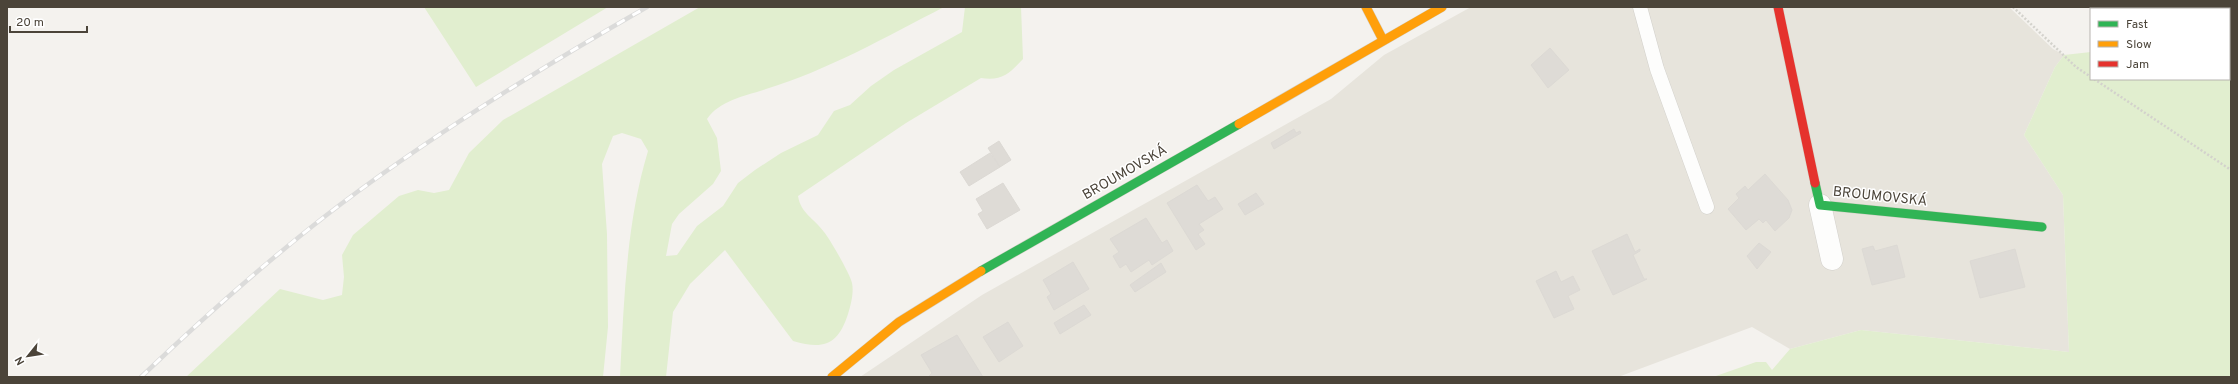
<svg xmlns="http://www.w3.org/2000/svg" width="2238" height="384" viewBox="0 0 2238 384" font-family="Overpass,sans-serif">
  <rect width="100%" height="100%" fill="#f4f2ee"/>
  <path fill="#e7e4dc" d="M1471,7H2009L2053,49L2064,55L2055,67L2024,135L2063,195L2069,352L1861,330L1790,349L1752,327L1618,377H860L982,295L1331,99L1384,55Z"/>
  <path fill="#e1eecf" d="M424,7H608L476,87Z
    M700,7H944C886,37 828,70 766,89C745,96 720,100 707,119L717,138L721,171L713,184L679,214L672,224L666,256L677,255L697,226L723,206L738,183L755,170L781,153L818,135L834,111L850,105L871,86L894,70L962,32L965,7H1021L1023,59C1009,74 1002,81 981,78L906,123L798,196C801,214 814,218 824,232C830,239 851,276 852,283C854,292 851,305 848,314C838,345 824,350 793,341L725,250L690,284L673,312L666,377H620C624,301 626,224 648,151L641,139L622,133L613,136L602,164L607,234L608,327L603,377H186L280,289L323,300L342,295L344,277L342,255L353,235L399,196L418,190L434,193L449,190L469,153L503,120Z
    M2115,7H2231V377H1713L1756,362H1766L1772,370L1790,349L1861,330L2069,352L2063,195L2024,135L2055,67L2064,55L2091,52V79H2229V9H2114Z"/>
  <path fill="#dedbd6" stroke="#dcd9d4" d="M1550,48L1569,70L1548,88L1531,65Z
    M1294,129L1296,133L1300,131L1301,133L1274,149L1271,143Z
    M999,141L1011,160L1000,167L988,148Z
    M990,153L1000,167L969,186L960,172Z
    M1765,174L1788,200L1792,210L1789,218L1775,231L1766,220L1763,223L1759,219L1746,230L1728,209L1739,198L1736,194L1745,186L1748,190Z
    M1003,183L1020,210L987,229L978,214L983,211L976,199Z
    M1197,185L1208,201L1215,197L1223,209L1199,224L1204,230L1198,234L1205,244L1196,250L1167,203Z
    M1256,193L1264,204L1245,215L1238,204Z
    M1146,218L1162,243L1167,240L1173,251L1152,265L1149,260L1131,272L1126,264L1120,268L1113,256L1119,252L1110,239Z
    M1627,234L1635,252L1640,249V251L1633,255L1644,279H1647L1613,295L1592,251Z
    M1759,243L1771,252L1757,269L1747,256Z
    M1897,245L1905,277L1872,285L1862,249L1873,246L1875,251Z
    M2015,249L2025,287L1980,298L1970,261Z
    M1073,262L1089,289L1054,310L1047,297L1051,294L1043,280Z
    M1161,263L1166,272L1135,292L1130,285Z
    M1556,271L1561,282L1573,276L1580,290L1568,296L1574,309L1554,318L1536,281Z
    M1084,305L1091,315L1060,334L1054,323Z
    M1008,322L1023,346L999,362L983,337Z
    M957,335L983,377H928L932,373L921,355Z"/>
  <g fill="none" stroke-linecap="round" stroke-linejoin="round">
    <g stroke="#d2d0cb" stroke-width="15">
      <path id="lane" d="M1640,7L1657,69L1707,207"/>
    </g>
    <g stroke="#d2d0cb" stroke-width="23">
      <path id="street" d="M1820,205L1832,259"/>
    </g>
    <g stroke="#d3cfc5" stroke-width="10">
      <path id="fast" d="M1815,183L1820,205L2042,227
        M981,271L1239,124"/>
    </g>
    <g stroke="#d3cfc5" stroke-width="10">
      <path id="slow" d="M1366,7L1383,40
        M1239,124L1442,7
        M832,377L899,322L981,271"/>
    </g>
    <g stroke="#d3cfc5" stroke-width="10">
      <path id="jam" d="M1778,7L1815,183"/>
    </g>
    <path stroke="#d3d2cc" stroke-width="2.5" stroke-dasharray="2 2" stroke-linecap="butt" d="M2013,7L2076,67L2091,77
      M2094,79L2231,170"/>
    <use href="#lane" stroke="#fdfdfc" stroke-width="14"/>
    <use href="#street" stroke="#fdfdfc" stroke-width="22"/>
    <use href="#fast" stroke="#30b455" stroke-width="9"/>
    <use href="#slow" stroke="#ff9f0a" stroke-width="9"/>
    <use href="#jam" stroke="#e5322d" stroke-width="9"/>
    <g stroke="#dbdbda" stroke-width="4.5">
      <path id="rail" d="M141,377C205,316 271,257 341,204C439,131 542,67 647,7"/>
    </g>
    <use href="#rail" stroke="#fff" stroke-width="3" stroke-dasharray="9" stroke-linecap="butt"/>
  </g>
  <g text-anchor="middle" dominant-baseline="central" stroke-width="3" stroke-linejoin="round" paint-order="stroke">
    <g font-size="14" fill="#4b4439" stroke="#fff">
      <text transform="translate(1125 173) rotate(-30)">BROUMOVSKÁ</text>
      <text transform="translate(1880 197) rotate(6)">BROUMOVSKÁ</text>
    </g>
  </g>
  <rect width="2238" height="384" fill="none" stroke="#4b4439" stroke-width="16"/>
  <rect x="2090" y="8" width="140" height="72" fill="#ffffff" stroke="#b7b4b0"/>
  <rect x="2098" y="21" width="20" height="6" fill="#30b455" stroke="#b7b4b0"/>
  <text x="2126" y="28" font-size="12" fill="#4b4439">Fast</text>
  <rect x="2098" y="41" width="20" height="6" fill="#ff9f0a" stroke="#b7b4b0"/>
  <text x="2126" y="48" font-size="12" fill="#4b4439">Slow</text>
  <rect x="2098" y="61" width="20" height="6" fill="#e5322d" stroke="#b7b4b0"/>
  <text x="2126" y="68" font-size="12" fill="#4b4439">Jam</text>
  <g transform="translate(28 356) rotate(240)" stroke="#ffffff" stroke-width="3" paint-order="stroke">
  <path d="M0-3L7 15L0 10L-7 15Z" fill="#4b4439"/>
  <text y="-6" font-size="11" font-weight="bold" text-anchor="middle" fill="#4b4439">N</text>
  </g>
  <path d="M10 26v6h77v-6" fill="none" stroke="#4b4439" stroke-width="2"/>
  <text x="16" y="26" font-size="12" fill="#4b4439" stroke="#ffffff" stroke-width="3" paint-order="stroke">20 m</text>
</svg>
